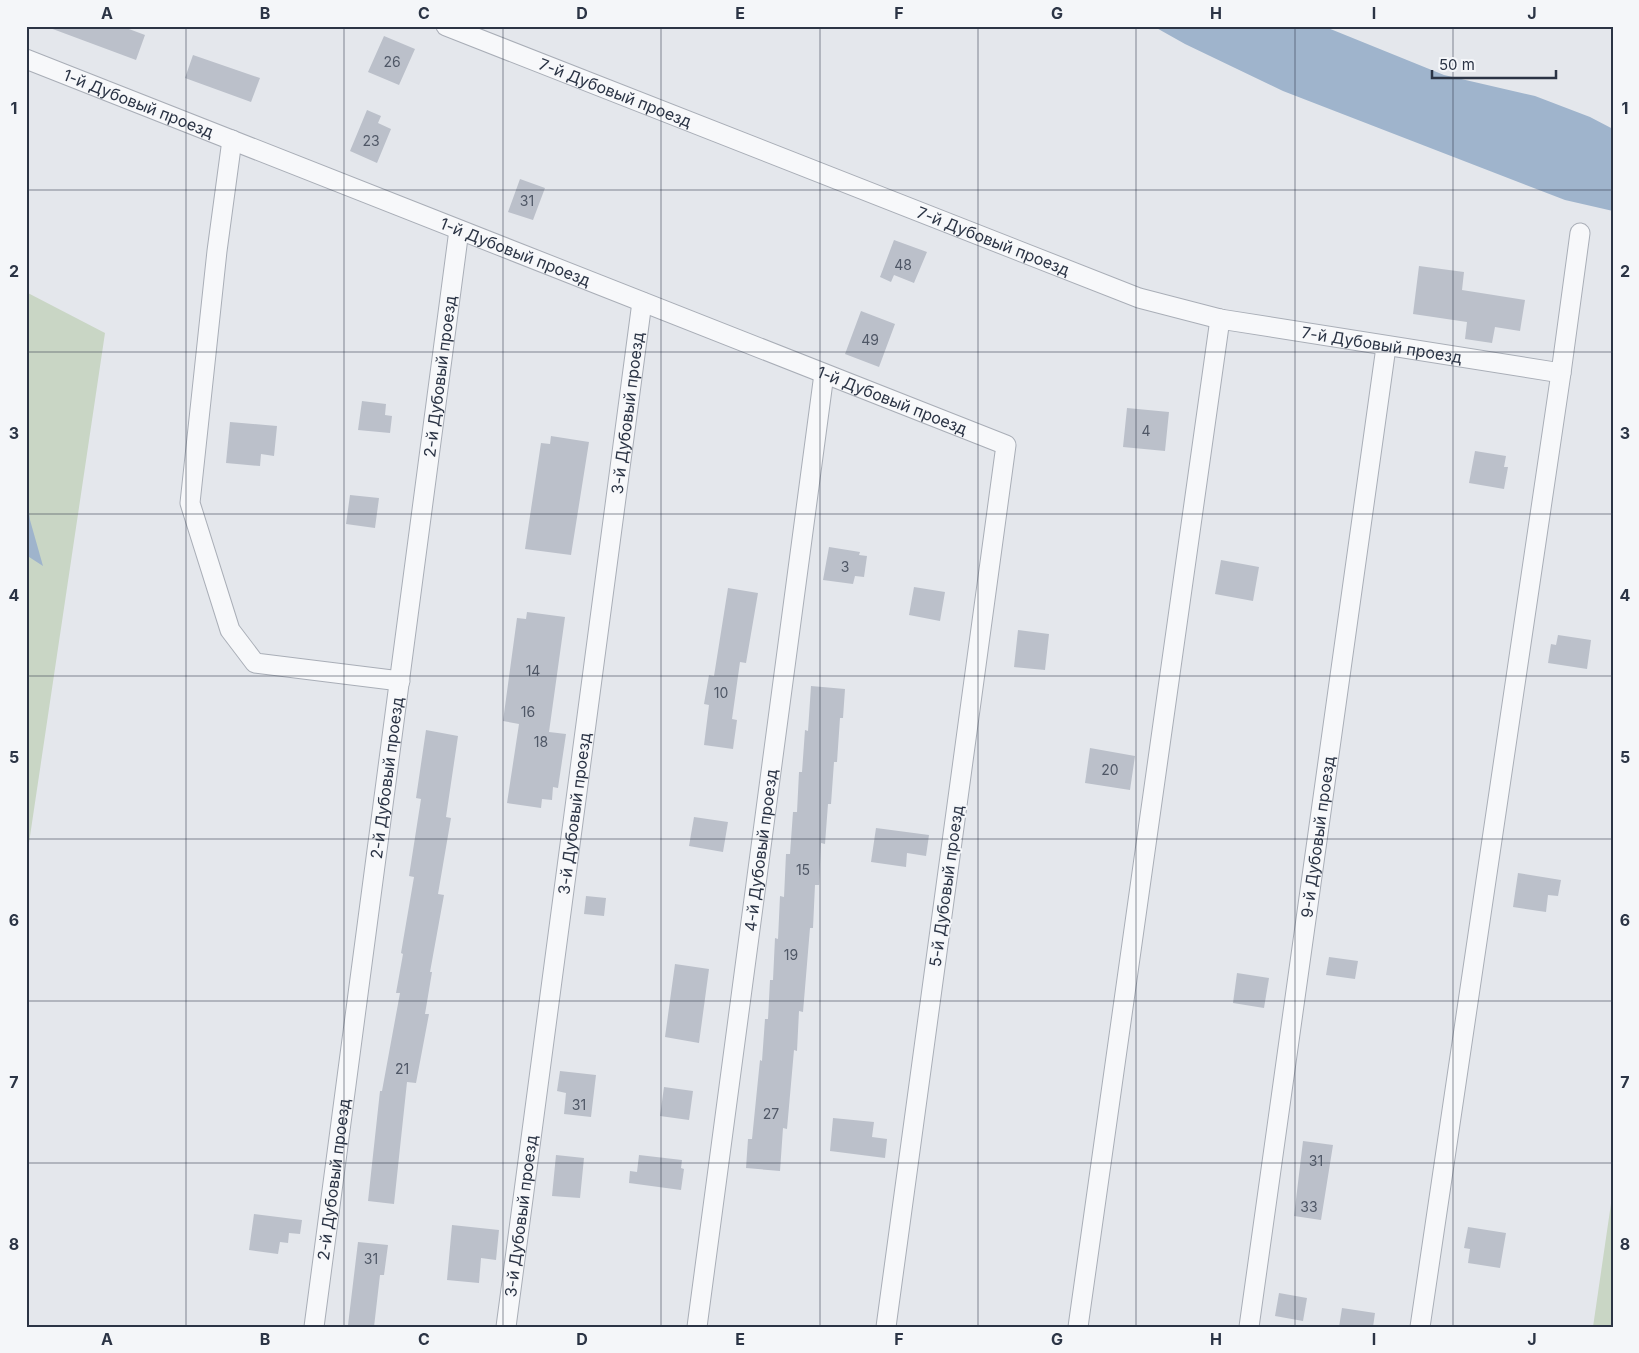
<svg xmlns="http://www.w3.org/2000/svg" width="1639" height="1353" viewBox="0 0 1639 1353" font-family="Inter,sans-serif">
  <rect width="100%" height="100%" fill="#e4e7ec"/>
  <path fill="#c9d6c5" d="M26,292L105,333L26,863Z
    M1613,1190V1327H1593Z"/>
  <path fill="#9fb4cc" d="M1153,26H1323L1444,75L1535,96L1590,117L1613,129V211L1565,200L1283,91L1185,44Z
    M26,489L30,520L43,566L26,555Z"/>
  <path fill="#bbc0ca" d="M50,26H121L145,35L136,60L50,28Z
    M384,36L415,49L399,85L368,72Z
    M193,55L260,78L251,102L185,78Z
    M367,110L381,116L378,123L391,129L377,163L350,151Z
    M520,179L545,188L533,220L508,212Z
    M894,240L927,252L914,283L894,275L891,282L880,277Z
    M1419,266L1464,272L1462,290L1525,300L1520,331L1495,327L1492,343L1465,339L1467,322L1413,314Z
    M861,311L895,324L879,367L845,354Z
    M362,401L386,404L385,415L392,416L390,433L358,430Z
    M1127,408L1169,412L1165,451L1123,447Z
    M230,422L277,426L274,456L261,454L260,466L226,463Z
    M551,436L589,442L571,555L525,549L541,443L550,444Z
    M1475,451L1506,456L1504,467H1508L1504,489L1469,483Z
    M350,495L379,498L375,528L346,524Z
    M829,547L860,552L859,555L867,556L864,577L855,576L853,584L823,580Z
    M1221,560L1259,567L1253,601L1215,594Z
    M914,587L945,592L940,621L909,615Z
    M728,588L758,593L746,663L740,662L732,719L737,720L733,749L704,745L709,705L704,704L709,675L714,676Z
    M527,612L565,617L549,732L566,734L558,788L553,787L552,800L542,799L541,808L507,803L519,724L503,721L517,618L526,619Z
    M1018,630L1049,634L1045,670L1014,667Z
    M1558,635L1591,640L1587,669L1548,663L1551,644L1556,645Z
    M811,686L845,689L843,718H840L837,762H834L831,804H828L825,844L821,843L819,885H815L813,928H810L803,1012L799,1011L797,1051L794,1050L787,1129L783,1128L780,1171L746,1168L748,1139H752L760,1060L762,1061L765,1019H768L770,980H773L775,938L778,939L780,896L784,897L786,854H790L793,812H797L799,772H802L805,730L808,731Z
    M426,730L458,736L446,817L451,818L438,894L444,895L430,972H432L425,1014H429L416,1083L407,1082L394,1204L368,1201L380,1091H382L400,993H396L403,954L401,953L414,877L409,876L421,799L416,798Z
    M1090,748L1135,756L1130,790L1085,783Z
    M694,817L728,822L723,852L689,846Z
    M876,828L929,835L926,856L907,853L906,867L871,862Z
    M1518,873L1561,880L1558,896L1548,895L1546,912L1513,907Z
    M586,896L606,898L604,916L584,914Z
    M1329,957L1358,961L1355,979L1326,975Z
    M675,964L709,969L699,1043L665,1037Z
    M1237,973L1269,978L1264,1008L1233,1003Z
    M560,1071L596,1075L591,1117L564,1114L566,1093L557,1091Z
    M664,1087L693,1091L689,1120L660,1116Z
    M833,1118L874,1122L872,1137L887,1139L885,1158L830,1151Z
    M1303,1141L1333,1145L1321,1220L1294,1216Z
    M556,1155L584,1158L580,1198L552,1196Z
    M639,1155L682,1160L681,1168L684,1169L681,1190L629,1183L630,1171L637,1172Z
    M254,1214L302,1220L300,1234L289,1233L288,1243L280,1242L278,1254L249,1250Z
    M452,1225L499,1230L496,1260L481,1258L479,1283L447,1280Z
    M1468,1227L1506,1233L1500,1268L1468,1263L1470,1249L1464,1248Z
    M358,1242L388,1245L384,1275H380L374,1327L348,1325Z
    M1279,1293L1307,1298L1303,1321L1275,1316Z
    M1342,1308L1375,1313L1373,1327H1339Z"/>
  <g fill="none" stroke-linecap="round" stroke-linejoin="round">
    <g stroke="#a9aeb7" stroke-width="21">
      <g id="street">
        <path id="s1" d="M446,26L1139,298L1220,319L1561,373"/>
        <path id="s2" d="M26,59L1006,445L886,1327"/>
        <path d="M232,140L217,251L190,503L230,630L255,663L400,681"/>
        <path id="s3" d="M314,1327L459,230"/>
        <path id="s4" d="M506,1327L642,302"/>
        <path id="s5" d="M697,1327L824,374"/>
        <path d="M1078,1327L1220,319"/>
        <path id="s6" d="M1249,1327L1386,347"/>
        <path d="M1420,1327L1561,373L1580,233"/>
      </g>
    </g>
    <use href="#street" stroke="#f7f8fa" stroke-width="19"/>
  </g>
  <path fill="none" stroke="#2b3445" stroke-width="1" stroke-opacity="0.55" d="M186,26V1327M344,26V1327M503,26V1327M661,26V1327M820,26V1327M978,26V1327M1136,26V1327M1295,26V1327M1453,26V1327M26,190H1613M26,352H1613M26,514H1613M26,676H1613M26,839H1613M26,1001H1613M26,1163H1613"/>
  <g text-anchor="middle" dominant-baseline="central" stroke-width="4" stroke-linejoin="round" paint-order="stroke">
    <g font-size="14" fill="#4f5766">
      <text x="392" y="61">26</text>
      <text x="371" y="140">23</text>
      <text x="527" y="200">31</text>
      <text x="903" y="264">48</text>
      <text x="870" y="339">49</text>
      <text x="1146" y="430">4</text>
      <text x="845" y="566">3</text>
      <text x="533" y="670">14</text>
      <text x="721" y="692">10</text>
      <text x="528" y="711">16</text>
      <text x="541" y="741">18</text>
      <text x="1110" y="769">20</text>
      <text x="803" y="869">15</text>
      <text x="791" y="954">19</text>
      <text x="402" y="1068">21</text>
      <text x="579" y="1104">31</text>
      <text x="771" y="1113">27</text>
      <text x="1316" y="1160">31</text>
      <text x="1309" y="1206">33</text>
      <text x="371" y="1258">31</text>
    </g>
    <g font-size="16" fill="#2b3445" stroke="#f4f6f9">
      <text stroke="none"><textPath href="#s1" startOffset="182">7-й Дубовый проезд</textPath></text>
      <text stroke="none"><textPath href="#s2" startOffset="121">1-й Дубовый проезд</textPath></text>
      <text stroke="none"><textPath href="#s1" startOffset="588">7-й Дубовый проезд</textPath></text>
      <text stroke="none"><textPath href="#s2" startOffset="526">1-й Дубовый проезд</textPath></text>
      <text stroke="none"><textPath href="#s1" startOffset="992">7-й Дубовый проезд</textPath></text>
      <text stroke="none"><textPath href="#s3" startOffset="959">2-й Дубовый проезд</textPath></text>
      <text stroke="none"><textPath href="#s2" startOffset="931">1-й Дубовый проезд</textPath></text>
      <text stroke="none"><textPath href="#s4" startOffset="922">3-й Дубовый проезд</textPath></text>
      <text stroke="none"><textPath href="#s3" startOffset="554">2-й Дубовый проезд</textPath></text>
      <text stroke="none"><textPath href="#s4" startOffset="518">3-й Дубовый проезд</textPath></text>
      <text stroke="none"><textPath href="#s6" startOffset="495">9-й Дубовый проезд</textPath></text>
      <text stroke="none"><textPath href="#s5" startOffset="481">4-й Дубовый проезд</textPath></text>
      <text transform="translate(946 886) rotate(-82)">5-й Дубовый проезд</text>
      <text stroke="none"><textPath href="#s3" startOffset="149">2-й Дубовый проезд</textPath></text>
      <text stroke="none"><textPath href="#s4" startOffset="112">3-й Дубовый проезд</textPath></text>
    </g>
  </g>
  <rect width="1639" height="1353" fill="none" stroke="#f4f6f9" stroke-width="55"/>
  <path d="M1432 70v8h124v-8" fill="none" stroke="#2b3445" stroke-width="2.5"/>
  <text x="1439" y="70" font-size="15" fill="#2b3445" stroke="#f4f6f9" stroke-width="4" paint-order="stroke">50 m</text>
  <rect x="28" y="28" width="1584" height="1298" fill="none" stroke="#2b3445" stroke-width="2"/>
  <g font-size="16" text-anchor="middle" font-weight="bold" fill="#2b3445">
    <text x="107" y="19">A</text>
    <text x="265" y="19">B</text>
    <text x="424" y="19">C</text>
    <text x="582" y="19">D</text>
    <text x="740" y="19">E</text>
    <text x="899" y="19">F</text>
    <text x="1057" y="19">G</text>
    <text x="1216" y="19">H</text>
    <text x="1374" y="19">I</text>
    <text x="1532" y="19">J</text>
    <text x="14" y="114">1</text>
    <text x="1625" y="114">1</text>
    <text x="14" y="277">2</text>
    <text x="1625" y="277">2</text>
    <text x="14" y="439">3</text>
    <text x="1625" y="439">3</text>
    <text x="14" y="601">4</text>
    <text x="1625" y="601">4</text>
    <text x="14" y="763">5</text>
    <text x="1625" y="763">5</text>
    <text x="14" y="926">6</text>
    <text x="1625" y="926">6</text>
    <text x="14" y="1088">7</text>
    <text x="1625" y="1088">7</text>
    <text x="14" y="1250">8</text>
    <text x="1625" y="1250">8</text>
    <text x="107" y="1345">A</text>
    <text x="265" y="1345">B</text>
    <text x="424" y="1345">C</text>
    <text x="582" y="1345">D</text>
    <text x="740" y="1345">E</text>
    <text x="899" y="1345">F</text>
    <text x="1057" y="1345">G</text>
    <text x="1216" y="1345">H</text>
    <text x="1374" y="1345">I</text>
    <text x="1532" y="1345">J</text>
  </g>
</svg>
